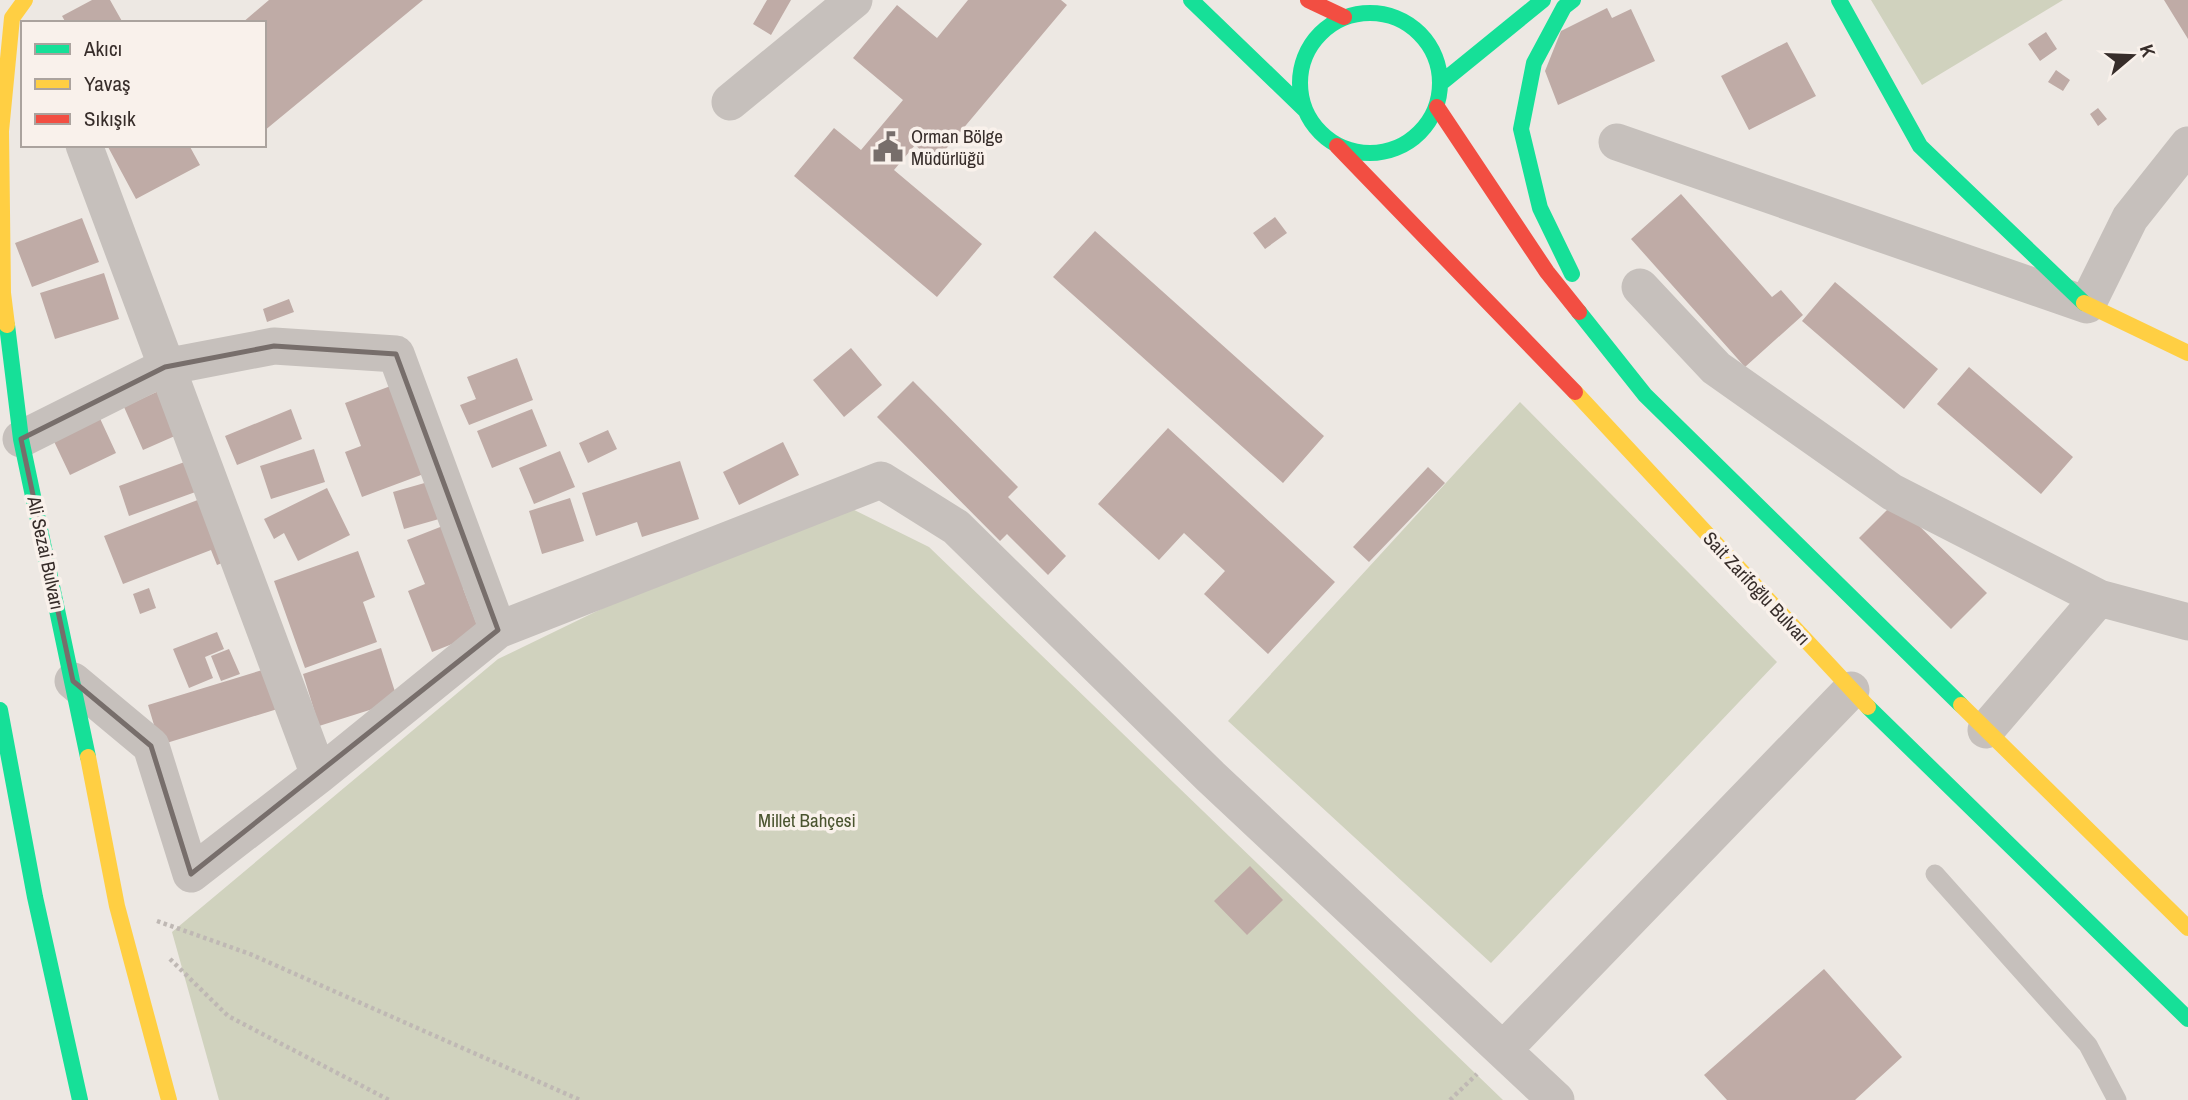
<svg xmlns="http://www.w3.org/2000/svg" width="2188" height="1100" viewBox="0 0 2188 1100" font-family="'Archivo Narrow',sans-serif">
  <rect width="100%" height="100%" fill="#ede8e3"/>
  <path fill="#d0d2be" d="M1871,0H2063L1922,85Z
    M1520,402L1777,662L1491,963L1228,721Z
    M830,498L929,547L1503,1100H219L172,932L498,659Z"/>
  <path fill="#bfaba6" d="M92,0H110L123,23H66L62,16Z
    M269,0H423L264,131V23H242Z
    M767,0H791L771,35L753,24Z
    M968,0H1061L1067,5L935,162L915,145L894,170L982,244L937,297L794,176L834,128L861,150L903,100L853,58L897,5L937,38Z
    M2164,0H2188V39Z
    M1607,8L1612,18L1631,9L1655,61L1558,105L1545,71L1561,31Z
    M2046,32L2057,49L2040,61L2028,44Z
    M1787,42L1816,96L1749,130L1721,76Z
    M2056,70L2070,80L2063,91L2048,82Z
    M2098,108L2107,119L2098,126L2090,114Z
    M107,145H189L200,165L136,199Z
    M1681,194L1772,297L1781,290L1803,315L1745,367L1631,239Z
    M1275,217L1287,233L1265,249L1253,233Z
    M82,218L99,262L32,287L15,243Z
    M1095,231L1324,436L1283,483L1053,277Z
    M104,273L119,319L55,339L40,293Z
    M1835,282L1938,369L1904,409L1802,321Z
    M289,299L294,312L267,322L263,309Z
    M851,348L882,385L844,417L813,380Z
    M517,358L533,400L469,425L460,405L476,399L467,377Z
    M1969,367L2073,457L2041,494L1937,404Z
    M913,381L1018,487L1008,497L1066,556L1048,575L1007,534L1000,541L877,417Z
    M396,384L429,472L362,497L345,452L361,446L345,403Z
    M165,388L184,432L143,450L124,407Z
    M291,409L302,439L237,465L225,436Z
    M532,409L547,446L492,468L477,431Z
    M97,412L116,453L70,475L50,433Z
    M1168,428L1335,582L1268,654L1204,594L1225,571L1184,533L1159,560L1098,504Z
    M608,430L617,449L588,463L579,443Z
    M783,442L799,475L739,505L723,472Z
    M314,449L325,482L271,499L260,466Z
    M560,451L575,487L534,504L519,468Z
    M190,460L201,490L129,516L119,486Z
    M680,461L699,519L642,537L637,522L596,536L582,493Z
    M1428,467L1445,483L1369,562L1353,547Z
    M435,480L446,517L404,529L393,492Z
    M327,488L350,535L298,561L284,533L274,539L264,519Z
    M208,496L232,559L217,565L211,550L123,584L104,536Z
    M570,498L584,541L542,554L529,511Z
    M1895,502L1987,593L1951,629L1859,538Z
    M453,522L477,582L463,588L480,633L432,652L408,591L425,584L407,540Z
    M358,551L375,597L363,602L377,642L305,668L274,581Z
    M149,588L156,608L140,614L133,594Z
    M217,632L224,649L205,657L213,678L189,688L173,649Z
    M381,648L398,701L319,726L303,674Z
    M229,649L240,674L221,681L211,656Z
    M272,667L284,707L160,745L148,705Z
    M1250,866L1283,900L1247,935L1214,901Z
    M1824,969L1902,1057L1855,1100H1727L1704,1075Z"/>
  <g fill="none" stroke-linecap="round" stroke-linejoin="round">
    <path stroke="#bfb8b4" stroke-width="4.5" stroke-dasharray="3.5 3.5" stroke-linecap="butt" d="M157,921L250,954L580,1100
      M170,959L228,1016L389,1100
      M1450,1100L1477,1074"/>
    <path stroke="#c6c0bc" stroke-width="19" d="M1935,874L2088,1045L2117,1100"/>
    <path stroke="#c6c0bc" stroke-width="37" d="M730,102L854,0
      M1617,142L2087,305L2130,218L2188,145
      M84,145L319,775
      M1640,287L1716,368L1892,492L2099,598L2188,622
      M21,439L165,367L274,346L396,354L498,630
      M73,681L151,746L191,874L319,775L498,630L881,480L956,527L1211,777L1556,1100
      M1986,730L2099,598
      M1504,1049L1851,690"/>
    <path stroke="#16e098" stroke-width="16" d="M1191,0L1305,110
      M1839,0L1920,146L2084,303
      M1300 83a70 70 0 1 1 140 0a70 70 0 1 1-140 0Z
      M1441,83L1543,0
      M1572,274L1540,208L1521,129L1534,63L1564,7L1573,0
      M1579,312L1645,395L1961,705
      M7,325L21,439L88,757
      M1868,707L2188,1019
      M0,710L35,897L80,1100"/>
    <path stroke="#ffcf43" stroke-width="16" d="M2084,303L2188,353
      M7,325L3,293L1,131L12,18L25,0
      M1575,392L1868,707
      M1961,705L2188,928
      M88,757L117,906L169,1100"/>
    <path stroke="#f24e42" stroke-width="16" d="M1308,0L1344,17
      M1437,107L1547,272L1579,312
      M1337,146L1575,392"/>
  </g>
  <path fill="none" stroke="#776e6b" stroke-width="5" stroke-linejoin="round" d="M274,346L396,354L498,630L191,874L151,746L73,681L21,439L165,367Z"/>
  <defs>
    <g id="civic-bare" transform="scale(2.415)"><path d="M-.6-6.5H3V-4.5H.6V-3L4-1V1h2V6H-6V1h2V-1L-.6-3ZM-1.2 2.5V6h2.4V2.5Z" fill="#776e6b" stroke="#f9f1eb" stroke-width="2.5" paint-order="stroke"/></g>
  </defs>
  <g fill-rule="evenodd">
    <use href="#civic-bare" x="888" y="147"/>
  </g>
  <g text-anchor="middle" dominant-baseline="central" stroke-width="7" stroke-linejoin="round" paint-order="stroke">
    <g font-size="19" fill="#372d2a" stroke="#f9f1eb" text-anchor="start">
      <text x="911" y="136">Orman Bölge<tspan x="911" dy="22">Müdürlüğü</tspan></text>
    </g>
    <g font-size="19" fill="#372d2a" stroke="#f9f1eb">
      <text transform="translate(46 553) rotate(78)">Ali Sezai Bulvarı</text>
      <text transform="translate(1757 588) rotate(47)">Sait Zarifoğlu Bulvarı</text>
    </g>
    <g font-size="19" fill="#4a542f" stroke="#f9f1eb">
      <text x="807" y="820">Millet Bahçesi</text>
    </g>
  </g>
  <rect x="21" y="21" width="245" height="126" fill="#f9f1eb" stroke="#aba39e" stroke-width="2"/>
  <rect x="35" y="44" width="35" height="10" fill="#16e098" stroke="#aba39e" stroke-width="2"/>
  <text x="84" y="56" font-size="21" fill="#372d2a">Akıcı</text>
  <rect x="35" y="79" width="35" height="10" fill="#ffcf43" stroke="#aba39e" stroke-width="2"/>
  <text x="84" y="91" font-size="21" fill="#372d2a">Yavaş</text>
  <rect x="35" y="114" width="35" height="10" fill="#f24e42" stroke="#aba39e" stroke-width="2"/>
  <text x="84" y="126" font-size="21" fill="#372d2a">Sıkışık</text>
  <g transform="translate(2132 56) rotate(71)" stroke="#f9f1eb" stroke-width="5" paint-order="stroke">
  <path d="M0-5L12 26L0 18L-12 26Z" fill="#372d2a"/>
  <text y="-10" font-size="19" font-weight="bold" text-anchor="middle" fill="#372d2a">K</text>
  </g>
</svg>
